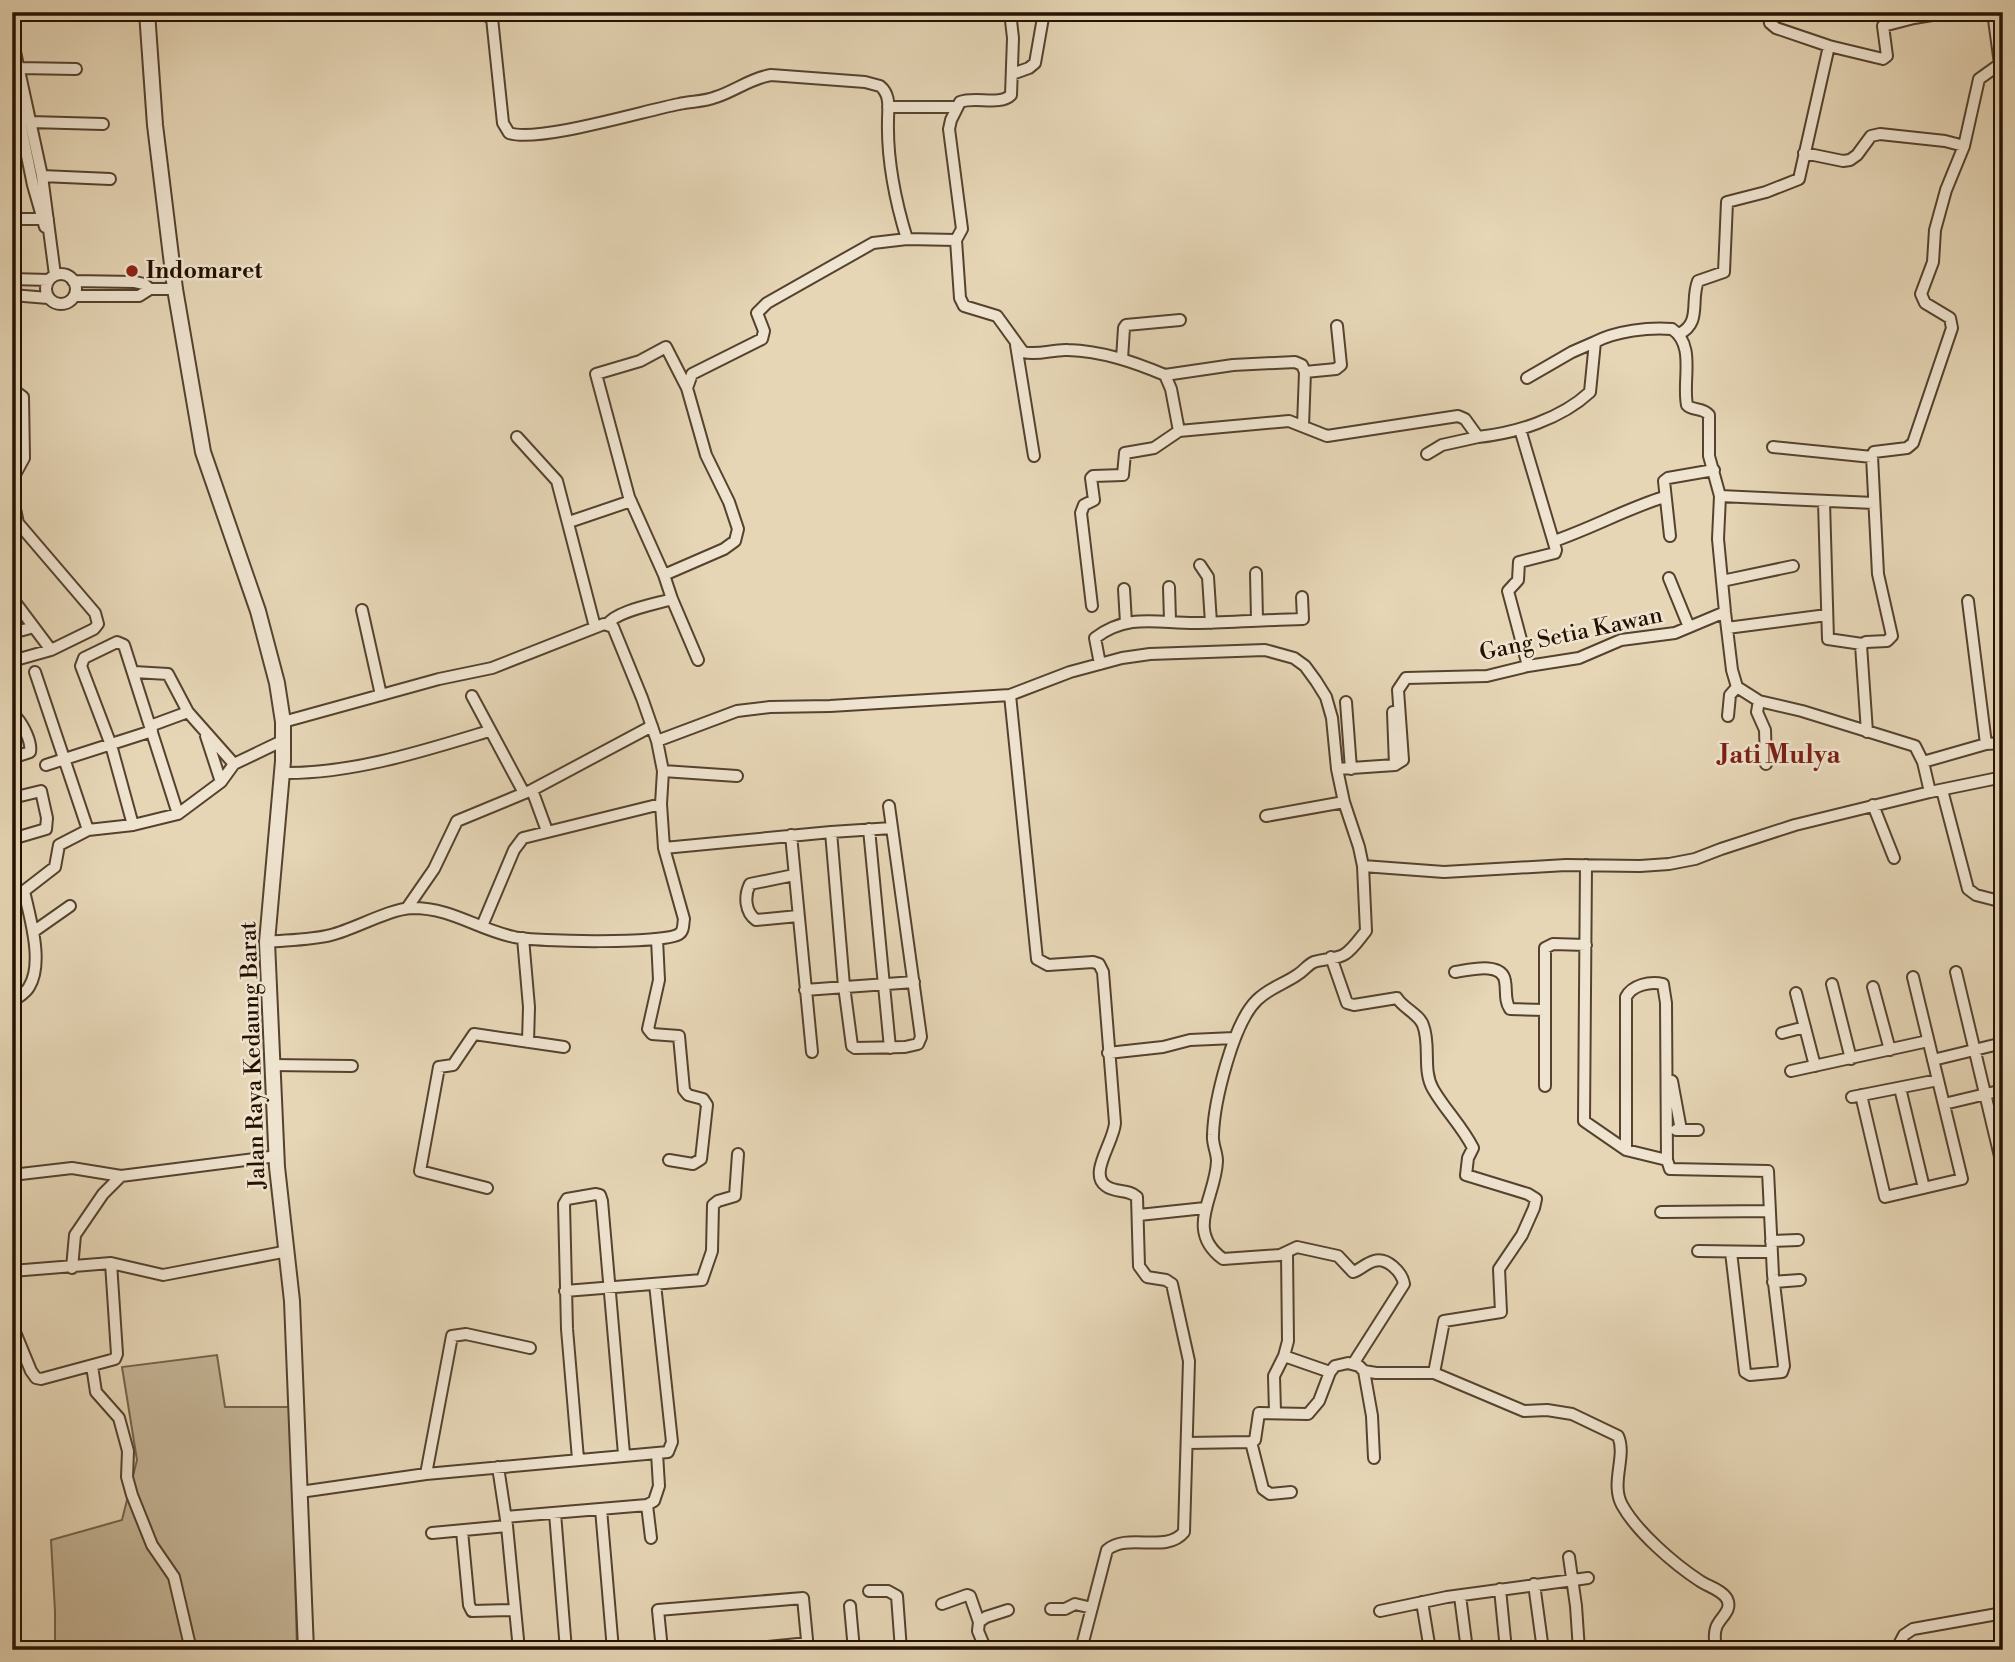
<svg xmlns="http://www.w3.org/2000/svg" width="2015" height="1662" viewBox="0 0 2015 1662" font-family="'Libre Bodoni',serif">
  <rect width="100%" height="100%" fill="#e6d6b6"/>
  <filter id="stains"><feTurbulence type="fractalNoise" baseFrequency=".00286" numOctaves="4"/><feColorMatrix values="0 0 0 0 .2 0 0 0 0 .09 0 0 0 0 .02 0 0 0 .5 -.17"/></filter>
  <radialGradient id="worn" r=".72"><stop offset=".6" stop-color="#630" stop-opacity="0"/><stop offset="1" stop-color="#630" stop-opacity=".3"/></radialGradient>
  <path fill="#c5b597" stroke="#75634c" stroke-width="2" d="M217,1355L225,1407H291L297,1650H55V1611L51,1540L122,1520L137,1460L122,1367Z"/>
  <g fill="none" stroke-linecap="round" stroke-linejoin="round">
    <g stroke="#55422e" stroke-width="14">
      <path id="minor" d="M420,12L483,14L492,18L503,123L509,133C538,143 643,111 679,104C691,101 704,102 716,97C735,91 751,78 771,75L865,82L880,86C891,95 888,108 888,121C887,162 895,200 907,239L956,240L960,298L964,306L997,316L1023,352C1038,356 1053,349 1068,350C1102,351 1134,362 1165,375L1171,389L1179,431L1289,421L1327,436L1458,416L1465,419L1478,437C1516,433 1561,419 1590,392L1595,342C1616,331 1649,327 1672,329C1696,345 1682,381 1687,405C1692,411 1703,407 1709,415V456L1720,496L1718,539L1725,612L1732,670L1737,687L1759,701L1802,711L1915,746L1923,762L1930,792L2003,777
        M1768,12L1770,23L1776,28L1829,46L1883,59L1887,56L1883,26L1914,18V12
        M12,13L57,14
        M1914,18L1950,12
        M12,38L42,176L55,275
        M19,68L76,69
        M1012,74L1029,68L1035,63L1044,12
        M12,83L33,185L45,227
        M888,107H957
        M30,122L103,124
        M1964,146L1979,79L2000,64L1993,12
        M1804,153L1843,161L1850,160L1857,155L1871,136L1880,134L1945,141L1964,146L1946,190L1935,230L1933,262L1921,294L1925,303L1950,318L1952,328L1913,443L1907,448L1874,452L1872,456L1878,574L1892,636L1887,641L1866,642L1861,645L1867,732
        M42,176L110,179
        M12,219H48
        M956,240L962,229L949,129L951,120L960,102C975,96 1000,106 1011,95L1013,38L1010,12
        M46 289a15 15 0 1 1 30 0a15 15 0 1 1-30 0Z
        M12,279L49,280
        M73,281L135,282L144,284L150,289H175
        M12,295L48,298
        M74,296H139L150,289
        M1679,334C1702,323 1690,301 1698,281L1724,272L1727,202L1766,192L1799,179L1829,46
        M1016,345L1034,456
        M1122,359L1124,328L1126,325L1180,320
        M1165,375L1233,365L1295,362L1302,365L1305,372
        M1527,378L1572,352L1595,342
        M687,388L692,374L762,339L764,331L757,313L767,303L873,243L907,239
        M12,389L23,397L24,458L12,480
        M1303,426L1305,372L1336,369L1341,365L1337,326
        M1520,429L1556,550L1555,553L1519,562L1518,580L1508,591L1528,666
        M517,437L557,481L595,627
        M1773,447L1872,457
        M1427,454L1442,445L1478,437
        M12,495L18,523L95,613L98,624L94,629L51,650L12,661
        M1720,496L1874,503
        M1824,502L1828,639L1862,644
        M569,522L631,501
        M1670,536L1664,481L1668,478L1714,470
        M1554,541C1592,528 1626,509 1664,497
        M1200,565L1208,577L1211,623
        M1256,573L1257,620
        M664,575L724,549L735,541L738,529L729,502L706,455L687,388L666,347L640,361L596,374L629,497L664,575L672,599L698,660
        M1669,578L1689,627
        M1722,581L1793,566
        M1169,587L1170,620
        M1124,589L1126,623
        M12,598L51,650
        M1968,601L1986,744
        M1092,606L1081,513L1084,505L1094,500L1091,478L1093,476L1123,475L1125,453L1154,448L1179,431
        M362,610L381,695
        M607,625C615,611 656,604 672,599
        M1727,628L1827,615
        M12,633L34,627
        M1100,664L1095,638C1129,612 1160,624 1199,623C1234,622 1268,620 1303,619L1302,597
        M35,672L88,830
        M134,672L168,674L188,712L234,764
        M1010,695L1070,672L1122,658L1150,654L1265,650L1294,658L1305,666L1316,681L1326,697L1332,718L1337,769L1344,802L1359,847L1363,866L1366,931C1360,938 1353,949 1345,954C1338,959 1323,959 1314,962C1307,965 1304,971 1297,975C1284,984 1269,988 1257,1000C1233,1023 1214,1102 1213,1135C1212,1144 1217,1152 1217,1161C1216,1197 1184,1230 1223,1259L1280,1255L1297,1247L1338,1256L1353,1272C1360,1270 1366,1263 1374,1261C1387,1257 1402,1272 1404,1284L1353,1364
        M472,696L524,793
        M1759,701L1757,712L1765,730L1766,764
        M1346,702L1351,769
        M1393,712L1395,765
        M1728,716L1730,695L1737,687
        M12,718H17C23,725 32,742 30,752L12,758
        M283,722L439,679L492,668L604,624L613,627L642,698L657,741
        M150,726L188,712
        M206,736L221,782
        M1923,762L1986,744L2003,743
        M46,765L152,731
        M1337,769L1395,765L1403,760L1398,690L1406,678L1487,676L1528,666L1579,658L1621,640L1675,633L1725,612
        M663,771L737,776
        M283,773C352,774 423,751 489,731
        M532,790L547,831
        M1942,790L1968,889L1976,895L2003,902
        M12,798L41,791L47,818L46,829L12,839
        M1873,805L1894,858
        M1266,816L1344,802
        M133,825L111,745L81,666L84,658L117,642L124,645L178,814
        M869,829L890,1048
        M831,832L844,986L852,1046L855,1048L905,1047L918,1044L921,1037L889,806
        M791,835L812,1052
        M664,848L831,832L892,828
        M1586,865L1584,1121L1626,1150L1667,1160L1670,1169L1768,1171L1773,1275L1784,1366L1782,1372L1750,1375L1745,1372L1731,1252
        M1363,866L1444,872L1566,865L1640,866L1669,864L1695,859L1721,849L1795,825L1930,792
        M794,875L750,884C744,896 745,912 756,920L798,916
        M12,898L24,891L55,867L59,845L88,830L133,825L178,814L221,782L234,764L284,740
        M407,908L434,869L457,821L532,790L652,726
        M482,926L514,850L523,838L661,804
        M33,932L70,906
        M523,938L529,1007L528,1042
        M657,939L659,980L648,1029L652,1034L679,1036L684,1090L688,1095L703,1099L707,1105L701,1159L693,1164L669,1160
        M267,942C288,940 311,940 331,935C355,929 389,909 412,908C453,908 476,929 514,937C535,942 665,944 679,934C684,931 683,924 684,919L664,848L661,804L663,771L657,741L737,711L770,707L830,706L1010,695L1037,959L1048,965L1093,962L1099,964L1103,972L1115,1123C1114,1142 1088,1174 1106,1186C1115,1193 1129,1189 1137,1197L1139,1266L1147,1277L1166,1280L1172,1284L1189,1361L1184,1532C1166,1554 1128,1532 1107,1550L1083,1642L1084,1650
        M1331,957L1347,1003L1354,1005L1397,998C1403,1008 1419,1014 1423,1025C1431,1045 1422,1070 1433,1089C1445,1110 1462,1126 1473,1148L1468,1158L1466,1175L1528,1194L1536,1199L1534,1208L1522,1235L1499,1269L1501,1312L1444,1321L1434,1373
        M1455,972C1469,970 1502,961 1505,981C1507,991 1504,1000 1510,1009L1545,1010
        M1956,972L2003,1169
        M1832,984L1851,1059
        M1873,987L1890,1050
        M805,990L914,982
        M1796,993L1815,1066
        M12,1002C18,997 26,993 29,987C44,963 30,918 24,891
        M1782,1033L1805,1027
        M1108,1053L1163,1047L1190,1040L1234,1038
        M1933,1060L2003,1043
        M271,1065L352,1066
        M1791,1071L1928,1041
        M1672,1081L1681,1130
        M1545,1086V948L1553,944L1586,945
        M1900,1088L1924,1188
        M1861,1095L1885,1197L1962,1179L1913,977
        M1852,1097L1938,1080
        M1944,1104L2003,1090
        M1676,1130H1698
        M1626,1150V997C1632,985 1650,981 1663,984L1666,1003L1667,1160
        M12,1175L72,1168L121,1176L277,1156
        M487,1188L420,1171L439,1067L453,1065L474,1034L564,1047
        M1661,1212L1769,1211
        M1139,1215L1205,1208
        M1771,1241L1798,1240
        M1698,1251L1771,1252
        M72,1268L75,1235L103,1194L121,1176
        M12,1271L111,1263L163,1275L288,1251
        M1773,1282L1800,1280
        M565,1291L702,1280L712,1251L713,1205L718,1201L735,1196L738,1154
        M12,1325L31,1371L36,1378L41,1379L115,1359L117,1354L111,1263
        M1284,1356L1330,1372
        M92,1366L96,1392L119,1418L128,1451L127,1477L132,1495L152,1545L174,1577L191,1650
        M1364,1371L1372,1416L1374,1458
        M1275,1412L1274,1376L1284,1356L1288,1341L1287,1253
        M1251,1442L1263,1489L1270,1494L1291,1492
        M1187,1443L1251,1442L1255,1440L1259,1413L1308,1414L1319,1401L1330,1372L1335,1366L1348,1363L1359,1366L1364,1371L1376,1373H1434L1524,1411L1547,1410L1572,1414L1618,1436C1627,1456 1610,1483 1622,1505C1637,1532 1674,1564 1700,1581C1707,1586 1722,1590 1727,1599C1733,1611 1719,1618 1716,1628C1714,1634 1715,1644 1716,1650
        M578,1459L567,1329L564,1204L567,1199L596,1194L600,1195L602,1201L624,1454
        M498,1467L507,1526L519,1650
        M426,1474L452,1336L466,1334L530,1348
        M300,1492L426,1474L668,1452L672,1442L655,1284
        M647,1505L651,1538
        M601,1509L613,1650
        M555,1513L566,1650
        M506,1517L647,1505L654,1501L659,1486L657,1453
        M462,1531L469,1605L472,1611L515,1610
        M432,1533L507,1526
        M1569,1557L1576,1606L1579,1650
        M1534,1584L1543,1650
        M1500,1589L1506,1650
        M869,1591H888L897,1596L901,1650
        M1460,1596L1467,1650
        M1422,1602L1430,1650
        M942,1604L967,1595L970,1596L979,1622
        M850,1606L854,1650
        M1051,1609H1065L1075,1604L1092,1608
        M1380,1611L1447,1597L1588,1578
        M662,1650L658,1610L803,1598L808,1650
        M736,1650L808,1643
        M986,1650L978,1631L979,1622L986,1617L1008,1610
        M1896,1650L1904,1635L1913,1629L2003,1613"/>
    </g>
    <g stroke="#55422e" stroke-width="18">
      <path id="tertiary" d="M147,12L155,125L175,289L203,452L258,611L277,683L283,722V761L267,942L277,1167L292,1301L306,1650"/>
    </g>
    <use href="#minor" stroke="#efe4d0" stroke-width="10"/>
    <use href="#tertiary" stroke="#efe4d0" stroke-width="14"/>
  </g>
  <circle fill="#8f2418" stroke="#efe4d0" stroke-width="2.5" cx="132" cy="271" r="7"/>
  <g text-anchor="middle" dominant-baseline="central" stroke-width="5" stroke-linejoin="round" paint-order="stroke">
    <g font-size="23" font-weight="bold" fill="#251100" stroke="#efe4d0" text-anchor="start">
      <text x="146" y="271">Indomaret</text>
    </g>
    <g font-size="23" fill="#251100" stroke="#efe4d0">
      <text transform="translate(1571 634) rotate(-12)">Gang Setia Kawan</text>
      <text transform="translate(253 1055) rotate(-92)">Jalan Raya Kedaung Barat</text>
    </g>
    <g font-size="26" font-weight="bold" fill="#7a1f14" stroke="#efe4d0">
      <text x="1780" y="755">Jati Mulya</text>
    </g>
  </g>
  <rect width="2015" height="1662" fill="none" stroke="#e6d6b6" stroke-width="42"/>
  <rect x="14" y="14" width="1987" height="1634" fill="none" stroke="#251100" stroke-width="3.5"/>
  <rect x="21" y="21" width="1973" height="1620" fill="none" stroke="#251100" stroke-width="2"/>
  <rect width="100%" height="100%" filter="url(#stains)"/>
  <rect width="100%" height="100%" fill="url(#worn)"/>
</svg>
